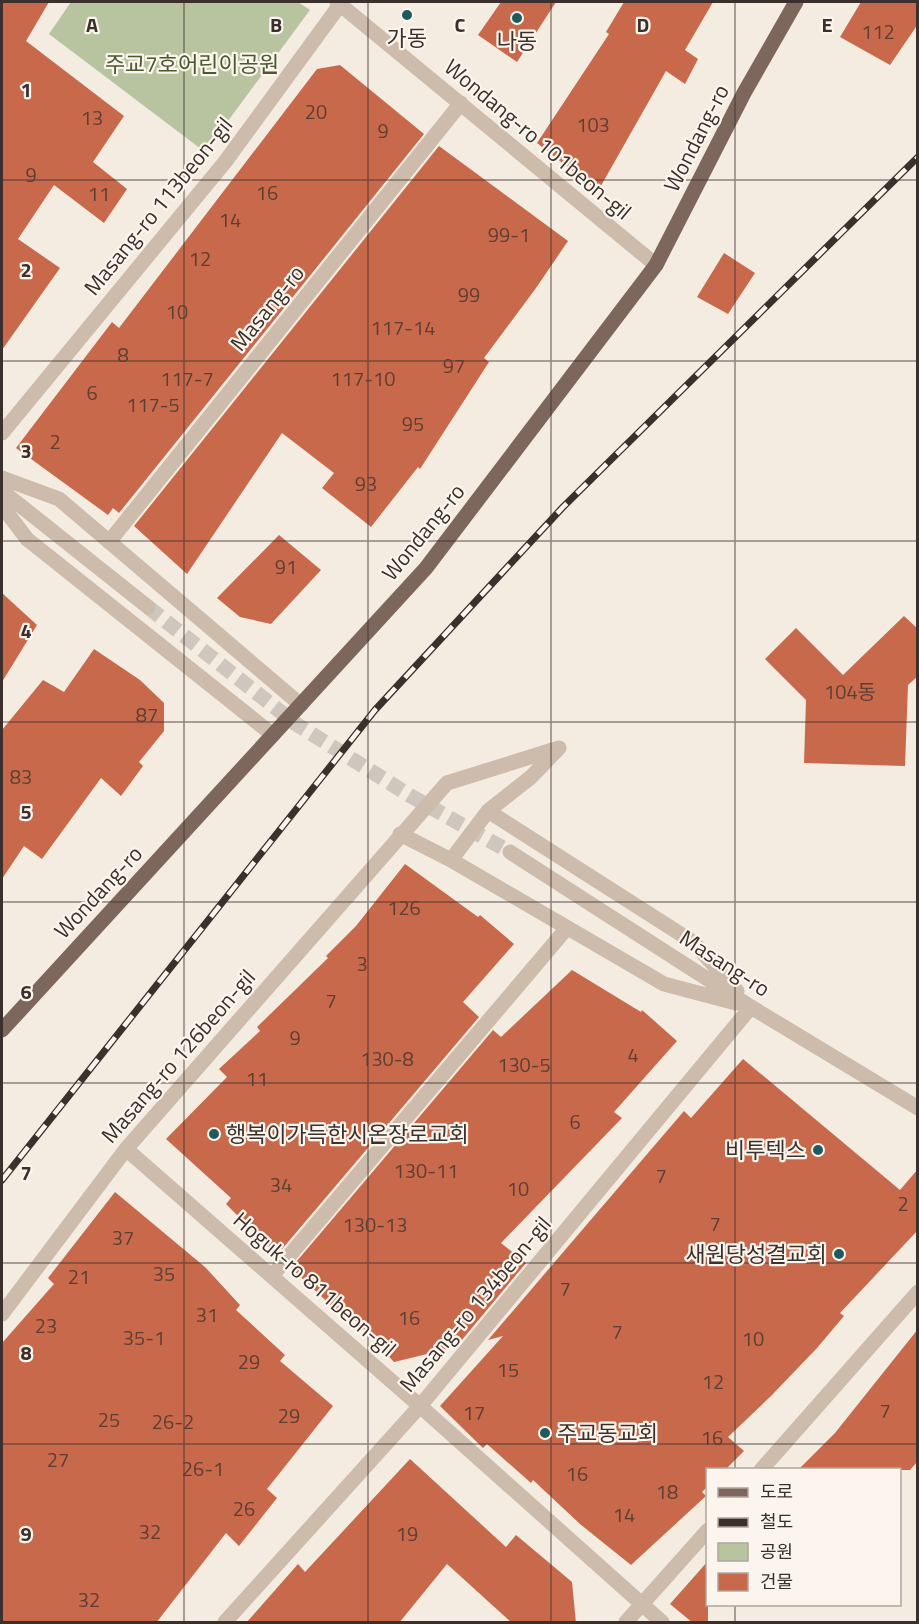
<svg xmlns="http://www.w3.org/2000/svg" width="919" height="1624" viewBox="0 0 919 1624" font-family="'Titillium Web','Noto Sans KR',sans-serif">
  <rect width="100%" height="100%" fill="#f4ebe1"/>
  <path fill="#b8c4a0" d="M71,2H298L310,10L205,152L49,34Z"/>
  <path fill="#c8694b" d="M2,2H49L26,41L124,116L93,162L127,189L104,223L54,185L18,239L60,268L2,350Z
    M501,2H556L517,62L478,35Z
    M624,2H713L685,50L698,59L685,84L666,71L598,191L537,143L609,34L606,32Z
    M861,2H918V24L890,65L840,37Z
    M340,65L424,134L119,513L113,508L108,515L16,448L112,322L119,328L317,69Z
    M439,146L568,241L536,288L484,358L489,362L420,469L418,467L371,527L322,488L334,473L282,433L187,574L134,526Z
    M724,253L755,273L728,314L697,297Z
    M279,535L321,570L271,624L240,617L217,598Z
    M2,593L37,625L2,682Z
    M904,616L918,629V676L908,685L905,766L804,763L806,700L765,659L796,628L843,675Z
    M94,649L140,680L164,703V731L139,762L143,766L121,796L101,778L42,859L24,846L2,879V730L43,680L64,692Z
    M405,864L478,917L480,915L514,944L463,1002L479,1017L277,1255L226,1204L231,1198L166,1139L227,1077L219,1069L260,1031L257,1027L328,958L326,956L356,926Z
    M572,970L641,1012L642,1010L677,1041L614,1112L622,1118L501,1243L526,1263L456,1347L394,1362L342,1306L337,1311L291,1268L493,1030L501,1037Z
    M743,1059L900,1190L918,1169V1230L840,1313L844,1316L817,1348L771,1396L728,1437L744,1451L725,1470H708V1486L702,1492L706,1496L631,1565L580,1524L533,1480L531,1483L487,1444L483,1448L440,1406L503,1336L488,1340L684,1111L691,1118Z
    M115,1192L205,1267L240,1305L236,1310L285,1355L280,1361L333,1406L267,1489L277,1498L239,1546L226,1533L156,1623H2V1343L54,1284L48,1278Z
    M918,1329V1461L910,1470H798L835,1433Z
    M410,1459L506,1547L516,1535L572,1582L576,1623H512L447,1564L399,1623H246L298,1564L305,1572Z
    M708,1561V1623H693L670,1604Z"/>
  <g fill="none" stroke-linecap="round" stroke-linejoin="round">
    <path stroke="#cfc6bd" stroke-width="15" stroke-dasharray="15 8" stroke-linecap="butt" d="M148,607L296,724L409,795L510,852"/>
    <path stroke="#cdbbac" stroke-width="15" d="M337,2L656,265
      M2,433L225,162L342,2
      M2,478L59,499L301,705
      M2,491L148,607
      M2,506L27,539L273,735
      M109,542L461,103
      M488,811L693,942L737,991
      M400,834L451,860L664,984L736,1003
      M510,852L751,1007L918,1108
      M451,860L488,811L531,777L557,750
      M126,1149L420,1406L662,1622
      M272,1276L567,928
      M2,1314L126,1149L447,783L559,748
      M761,1470L918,1292
      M225,1622L420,1406L751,1007
      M626,1622L708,1530"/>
    <path stroke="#7d675c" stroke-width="15" d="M2,1030L426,568L656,265L744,93L796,2"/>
    <g stroke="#3b302b" stroke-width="7">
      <path id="rail" d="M2,1180L375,710L563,507L918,157"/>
    </g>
    <use href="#rail" stroke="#fbf5ee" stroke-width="4.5" stroke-dasharray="14" stroke-linecap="butt"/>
  </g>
  <path fill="none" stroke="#3b302b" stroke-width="1.5" stroke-opacity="0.55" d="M184,2V1622M368,2V1622M551,2V1622M735,2V1470M2,180H918M2,361H918M2,541H918M2,722H918M2,902H918M2,1083H918M2,1263H918M2,1444H918M735,1604V1622"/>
  <g fill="#1f5a5e" stroke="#fbf5ee" stroke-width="2">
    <circle cx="407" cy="15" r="6"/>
    <circle cx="517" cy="18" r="6"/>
    <circle cx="214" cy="1134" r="6"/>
    <circle cx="818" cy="1150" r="6"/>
    <circle cx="839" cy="1254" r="6"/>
    <circle cx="545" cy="1433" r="6"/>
  </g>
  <g text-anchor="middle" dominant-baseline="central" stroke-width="4.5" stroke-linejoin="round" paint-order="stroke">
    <g font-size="20" fill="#5e3e33">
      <text x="878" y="31">112</text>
      <text x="316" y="111">20</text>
      <text x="92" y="117">13</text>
      <text x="593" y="124">103</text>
      <text x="383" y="130">9</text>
      <text x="31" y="174">9</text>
      <text x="267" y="192">16</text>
      <text x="99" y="193">11</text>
      <text x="230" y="219">14</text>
      <text x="509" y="234">99-1</text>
      <text x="200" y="258">12</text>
      <text x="469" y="294">99</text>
      <text x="177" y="311">10</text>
      <text x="403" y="327">117-14</text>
      <text x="123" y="354">8</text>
      <text x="454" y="365">97</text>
      <text x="187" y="378">117-7</text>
      <text x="363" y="378">117-10</text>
      <text x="92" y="392">6</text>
      <text x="153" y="404">117-5</text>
      <text x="413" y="423">95</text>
      <text x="55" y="441">2</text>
      <text x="366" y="483">93</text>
      <text x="286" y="566">91</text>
      <text x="850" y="691">104동</text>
      <text x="147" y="714">87</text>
      <text x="21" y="776">83</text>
      <text x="404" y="907">126</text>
      <text x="362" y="963">3</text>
      <text x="331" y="1000">7</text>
      <text x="295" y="1037">9</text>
      <text x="633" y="1054">4</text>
      <text x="387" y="1058">130-8</text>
      <text x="524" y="1064">130-5</text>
      <text x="257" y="1078">11</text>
      <text x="575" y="1121">6</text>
      <text x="426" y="1170">130-11</text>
      <text x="661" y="1175">7</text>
      <text x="281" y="1184">34</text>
      <text x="518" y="1188">10</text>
      <text x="903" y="1203">2</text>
      <text x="715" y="1223">7</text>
      <text x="375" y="1224">130-13</text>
      <text x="123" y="1237">37</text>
      <text x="164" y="1273">35</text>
      <text x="79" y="1276">21</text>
      <text x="565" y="1288">7</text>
      <text x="207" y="1314">31</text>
      <text x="409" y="1317">16</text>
      <text x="46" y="1325">23</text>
      <text x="617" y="1331">7</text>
      <text x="144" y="1337">35-1</text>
      <text x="753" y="1338">10</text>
      <text x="249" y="1361">29</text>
      <text x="508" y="1369">15</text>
      <text x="713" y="1381">12</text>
      <text x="885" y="1410">7</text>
      <text x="474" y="1412">17</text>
      <text x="289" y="1415">29</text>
      <text x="109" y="1419">25</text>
      <text x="173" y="1421">26-2</text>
      <text x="712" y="1437">16</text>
      <text x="58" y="1459">27</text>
      <text x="203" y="1468">26-1</text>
      <text x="577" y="1473">16</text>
      <text x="667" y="1491">18</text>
      <text x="244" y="1508">26</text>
      <text x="624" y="1514">14</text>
      <text x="150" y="1531">32</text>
      <text x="407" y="1533">19</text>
      <text x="89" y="1599">32</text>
    </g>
    <g font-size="22" fill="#3b302b" stroke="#fbf5ee">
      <text x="407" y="38">가동</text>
      <text x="517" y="41">나동</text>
      <text x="226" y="1134" text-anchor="start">행복이가득한시온장로교회</text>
      <text x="806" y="1150" text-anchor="end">비투텍스</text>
      <text x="827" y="1254" text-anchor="end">새원당성결교회</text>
      <text x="557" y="1433" text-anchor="start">주교동교회</text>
    </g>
    <g font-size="22" fill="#4a5a2e" stroke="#fbf5ee">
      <text x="192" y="64">주교7호어린이공원</text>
    </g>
    <g font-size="22" fill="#3b302b" stroke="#fbf5ee">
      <text transform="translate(696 138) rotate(-63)">Wondang-ro</text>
      <text transform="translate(538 139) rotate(40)">Wondang-ro 101beon-gil</text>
      <text transform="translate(158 206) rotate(-51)">Masang-ro 113beon-gil</text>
      <text transform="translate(267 308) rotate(-51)">Masang-ro</text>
      <text transform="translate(423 532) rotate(-51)">Wondang-ro</text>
      <text transform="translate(98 892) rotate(-47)">Wondang-ro</text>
      <text transform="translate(725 963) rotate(33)">Masang-ro</text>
      <text transform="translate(178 1056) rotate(-49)">Masang-ro 126beon-gil</text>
      <text transform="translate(315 1284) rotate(41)">Hoguk-ro 811beon-gil</text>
      <text transform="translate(475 1304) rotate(-50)">Masang-ro 134beon-gil</text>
    </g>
  </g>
  <g font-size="20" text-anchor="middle" font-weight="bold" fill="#3b302b" stroke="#fbf5ee" stroke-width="4.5" stroke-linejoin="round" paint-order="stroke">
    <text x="92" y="32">A</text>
    <text x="276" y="32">B</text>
    <text x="460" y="32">C</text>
    <text x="643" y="32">D</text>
    <text x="827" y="32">E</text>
    <text x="26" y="97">1</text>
    <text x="26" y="277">2</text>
    <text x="26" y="458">3</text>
    <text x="26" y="638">4</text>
    <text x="26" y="819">5</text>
    <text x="26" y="999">6</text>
    <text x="26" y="1180">7</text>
    <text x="26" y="1360">8</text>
    <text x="26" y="1541">9</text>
  </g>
  <rect width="919" height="1624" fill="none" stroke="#3b302b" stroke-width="6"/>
  <rect x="706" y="1468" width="195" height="138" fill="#fbf5ee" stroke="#aea6a0" stroke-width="1.5"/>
  <rect x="718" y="1488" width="30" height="9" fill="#7d675c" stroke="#aea6a0" stroke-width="1.5"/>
  <text x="760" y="1498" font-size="18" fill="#3b302b">도로</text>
  <rect x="718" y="1518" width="30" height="9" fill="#3b302b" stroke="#aea6a0" stroke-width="1.5"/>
  <text x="760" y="1528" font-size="18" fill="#3b302b">철도</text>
  <rect x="718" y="1543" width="30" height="18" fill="#b8c4a0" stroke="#aea6a0" stroke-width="1.5"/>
  <text x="760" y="1558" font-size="18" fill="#3b302b">공원</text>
  <rect x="718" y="1573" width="30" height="18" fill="#c8694b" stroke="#aea6a0" stroke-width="1.5"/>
  <text x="760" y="1588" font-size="18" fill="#3b302b">건물</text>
</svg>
